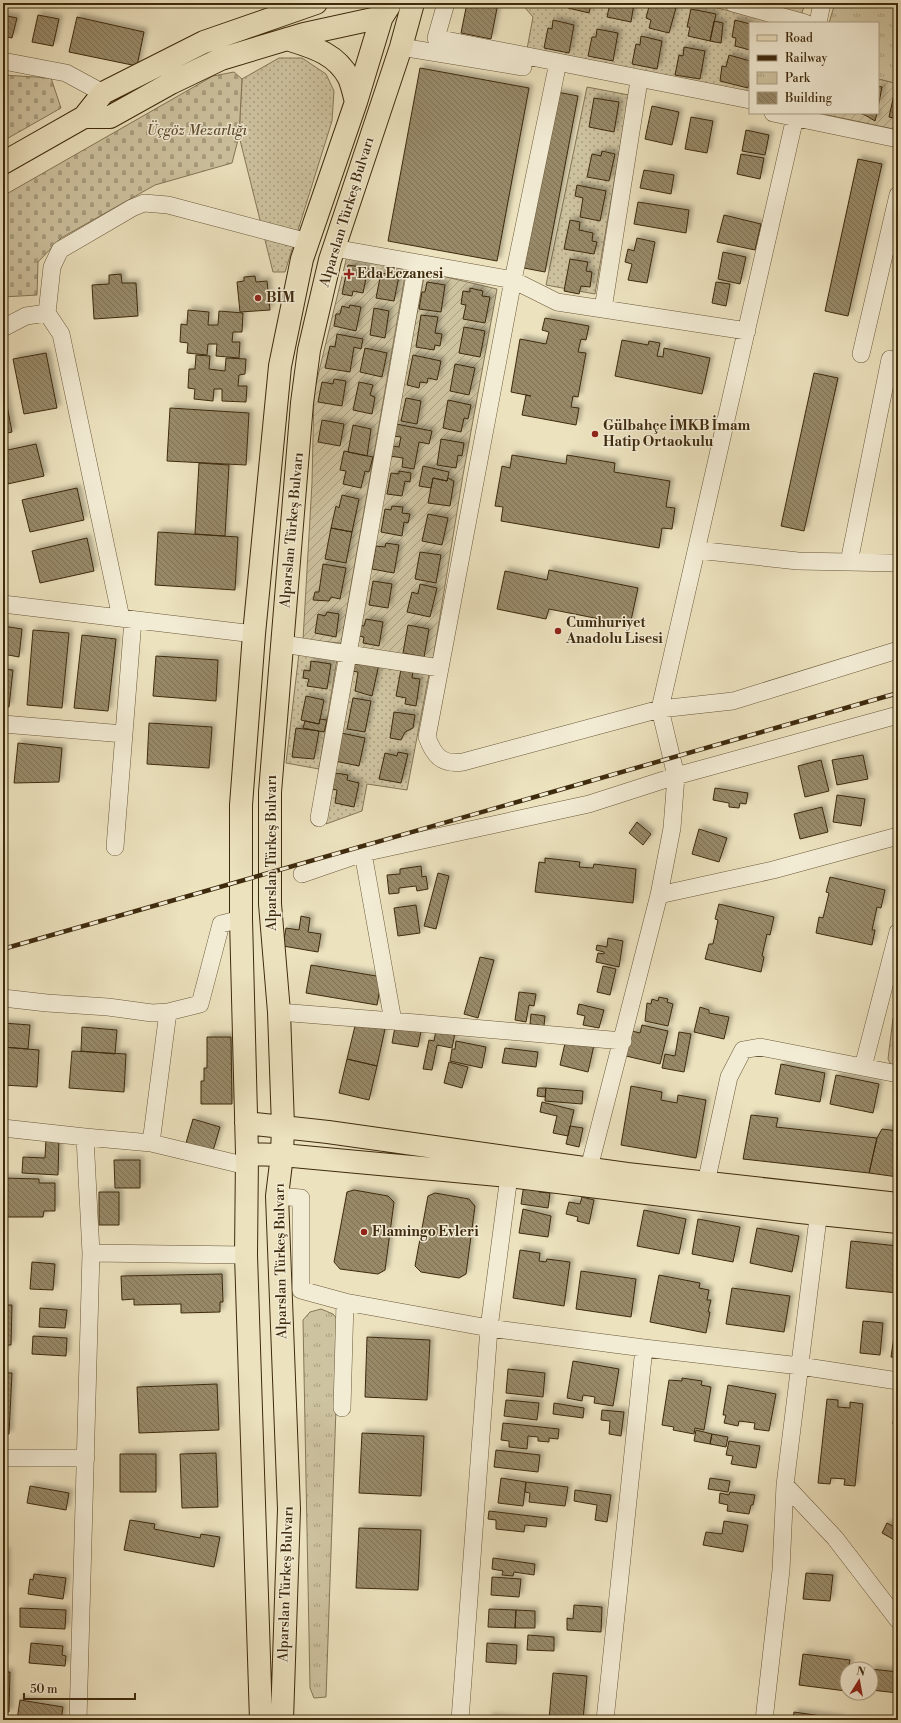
<svg xmlns="http://www.w3.org/2000/svg" width="901" height="1723" viewBox="0 0 901 1723" font-family="'Libre Bodoni',serif">
  <defs>
    <pattern id="grass-dots" width="8" height="8" patternUnits="userSpaceOnUse"><rect width="8" height="8" fill="#cec3a0"/><path d="M2 2h.1M6 6h.1" fill="none" stroke="#a99f81" stroke-width="1.8" stroke-linecap="round"/></pattern>
    <pattern id="cemetery-stones" width="16" height="16" patternUnits="userSpaceOnUse"><rect width="16" height="16" fill="#cec3a0"/><path d="M2 7V4a2 2 0 0 1 4 0v3zM10 15v-3a2 2 0 0 1 4 0v3z" fill="#a99f81"/></pattern>
    <pattern id="park-tufts" width="24" height="20" patternUnits="userSpaceOnUse"><rect width="24" height="20" fill="#cec3a0"/><path d="M3 7l-1-3M5 7V3M7 7l1-3M15 17l-1-3M17 17v-4M19 17l1-3" fill="none" stroke="#a99f81"/></pattern>
    <pattern id="garden-furrows" width="10" height="10" patternUnits="userSpaceOnUse"><rect width="10" height="10" fill="#cec3a0"/><path d="M-1 1l2-2M0 10L10 0M9 11l2-2" fill="none" stroke="#a99f81"/></pattern>
    <pattern id="building-back-hatch" width="6" height="6" patternUnits="userSpaceOnUse"><rect width="6" height="6" fill="#988a69"/><path d="M-1 5l2 2M0 0l6 6M5-1l2 2" fill="none" stroke="#7d7155"/></pattern>
    <filter id="shadow"><feDropShadow dx="3.5" dy="-3.5" stdDeviation="2" flood-color="#0004"/></filter>
  </defs>
  <rect width="100%" height="100%" fill="#ece2be"/>
  <filter id="stains"><feTurbulence type="fractalNoise" baseFrequency=".005" numOctaves="4"/><feColorMatrix values="0 0 0 0 .2 0 0 0 0 .09 0 0 0 0 .02 0 0 0 .5 -.17"/></filter>
  <radialGradient id="worn" r=".72"><stop offset=".6" stop-color="#630" stop-opacity="0"/><stop offset="1" stop-color="#630" stop-opacity=".3"/></radialGradient>
  <path fill="url(#grass-dots)" stroke="#867656" d="M521,3H698L777,23H750V97L527,49L533,17Z
    M279,58H302L326,74L334,91L332,121L285,272H273L239,136L242,79Z
    M587,87L629,95L595,294L546,285Z
    M299,653L337,659L319,769L286,763Z
    M350,657L430,669L407,790L367,784L362,811L326,824Z"/>
  <path fill="url(#cemetery-stones)" stroke="#867656" d="M234,72L242,79L239,136L232,163L155,185L61,238L38,262L37,295L3,297V196L213,76Z
    M3,75L51,78L61,108L3,141Z"/>
  <path fill="url(#park-tufts)" stroke="#867656" d="M750,3H805L801,16Z
    M835,3H898V84L878,79V23H829Z
    M893,1018H898V1068L892,1067L888,1059Z
    M321,1309L333,1314L339,1321L326,1697L314,1698L310,1688L303,1320L310,1312Z"/>
  <path fill="url(#garden-furrows)" stroke="#867656" d="M878,79L898,84V130L818,113H878Z
    M347,256L406,270L341,643L303,640L312,483L314,392Z
    M425,272L497,289L463,475L433,659L355,649L381,500Z"/>
  <path fill="url(#building-back-hatch)" stroke="#3e2a0d" filter="url(#shadow)" d="M132,3H144V7L131,4Z
    M467,3H498L491,39L461,33Z
    M569,3H591L589,13L568,8Z
    M610,3H634L631,22L607,17Z
    M650,3L677,4L669,33L649,28L651,20L646,18Z
    M691,9L716,14L710,41L688,36L690,27H687Z
    M3,15L17,18L12,38L3,36Z
    M38,15L59,19L53,46L32,42Z
    M77,17L144,32L137,66L69,52Z
    M553,20L574,25L569,53L544,48L548,28L552,29Z
    M735,20L750,24V50L735,46L736,38L732,37Z
    M714,21L723,23L721,43L710,41Z
    M597,29L618,33L613,61L588,56L592,37H596Z
    M641,36L662,41L657,69L632,64L636,44L640,45Z
    M684,47L705,51L700,79L675,75L679,55L683,56Z
    M729,55L750,61V77L748,88L720,81L722,66L726,67Z
    M420,68L529,88L497,261L388,241Z
    M878,86L882,87L878,108Z
    M557,92L578,96L545,272L524,268Z
    M894,95L898,96V119L889,117Z
    M594,98L619,102L614,132L589,127Z
    M652,106L679,112L672,145L645,139Z
    M859,113H877L875,121L865,115Z
    M691,117L713,121L707,153L685,149Z
    M746,130L769,135L765,155L742,151Z
    M602,151L615,154L609,181L587,177L592,154L601,156Z
    M741,154L764,158L760,179L737,174Z
    M858,159L882,164L848,316L825,311Z
    M644,170L674,175L671,194L640,188Z
    M577,185L606,191L600,221L580,217L583,198L575,196Z
    M638,202L689,210L686,233L634,224Z
    M724,215L761,224L755,250L717,242Z
    M570,220L580,222L579,230L593,233L592,241L597,242L594,254L564,249Z
    M637,238L655,242L647,283L628,280L632,264L625,262L628,249L634,251Z
    M723,252L746,257L740,284L718,279Z
    M570,259L588,262L586,271L592,272L590,287L581,286L579,294L564,291Z
    M348,265L368,268L363,293L353,291L352,296L342,294Z
    M381,273L399,276L394,301L376,298Z
    M121,274L122,283H136L138,316L94,319L92,285L109,284V275Z
    M255,276L256,282L267,281L270,310L240,312L237,282L244,281V277Z
    M427,282L445,285L441,312L419,309L422,292H425Z
    M716,282L730,284L726,306L712,303Z
    M470,288L483,291L482,296L490,297L485,323L463,319L466,305L461,304L463,291L470,292Z
    M350,305L361,307L356,331L334,326L336,314H340L342,306L349,308Z
    M374,308L389,311L385,338L370,335Z
    M188,310L209,312L208,325H218L219,311L243,313L242,332H233L232,342H240L239,358L216,356L217,344H208L207,355L187,353L188,343L180,342L181,324L187,325Z
    M421,315L438,317L435,333L442,334L440,346L435,345L434,350L416,347Z
    M545,318L589,326L586,340L581,339L578,352L586,353L578,397L573,396L571,407L579,408L576,425L522,415L526,395L531,396L511,392L520,339L546,344L549,332L542,330Z
    M464,327L485,331L480,357L459,353Z
    M337,334L363,339L361,349L354,347L350,372L325,368L330,346L335,347Z
    M622,340L648,345L649,341L660,343L657,356L663,357L664,348L710,358L702,394L615,376Z
    M365,348L387,353L382,377L360,372Z
    M46,353L57,408L24,414L13,359Z
    M196,355L210,356L209,369L225,371L226,358L246,359L245,374L239,375L238,386H247L246,402L222,401V389H214L213,401L194,399L195,389L188,388L189,369H195Z
    M413,355L441,361L437,380L428,378L427,383L420,382L419,388L407,385Z
    M455,364L475,368L469,395L450,391Z
    M814,373L838,378L804,531L781,526Z
    M334,379L346,381L342,406L318,402L322,382L333,384Z
    M359,382L373,385L370,395L375,397L372,414L353,410Z
    M3,384L12,432L3,434Z
    M406,398L421,401L417,424L401,421Z
    M448,400L471,405L468,419L464,418L461,432L443,428Z
    M170,408L249,413L246,465L167,461Z
    M322,420L344,424L340,446L318,442Z
    M396,424L432,431L429,444L419,442L414,469L402,467L403,458L390,456L392,446L399,447L401,437L393,436Z
    M353,425L371,429L367,456L348,452Z
    M441,439L464,443L462,456L458,455L456,468L437,465Z
    M36,444L44,476L3,485V451Z
    M344,451L373,457L369,472L365,471L361,488L343,484L346,471L340,470Z
    M512,455L566,464L567,455L615,463L614,472L670,481L666,507L675,508L672,529L662,528L659,548L501,521L503,507L495,506L502,466L510,468Z
    M199,463L229,465L225,536L195,534Z
    M423,466L449,472L447,481L433,478L431,488L419,486Z
    M399,471L411,473L410,482L405,481L402,496L387,494L391,473L399,474Z
    M433,478L447,481L448,478L454,481L450,506L428,503Z
    M77,488L84,520L30,532L22,500Z
    M342,495L359,499L352,532L331,528L336,506L339,508Z
    M392,506L403,507L402,513L410,514L408,523L404,522L402,536L381,532L385,509L391,510Z
    M428,514L448,518L442,545L422,541Z
    M331,528L352,532L346,563L325,559Z
    M158,532L238,537L235,590L155,585Z
    M87,538L94,571L40,583L32,551Z
    M386,543L399,545L394,573L372,569L376,546L385,547Z
    M420,552L441,555L436,583L415,579Z
    M323,564L346,568L340,599L331,597L329,601L313,600L315,592H319Z
    M549,570L638,588L630,625L549,609L546,619L497,609L505,571L547,580Z
    M373,581L392,584L388,608L369,605Z
    M420,584L437,588L430,617L407,612L412,592L418,594Z
    M327,612L339,614L336,637L315,633L318,614L325,616Z
    M366,619L383,622L379,646L363,643L364,637L358,636L360,625L364,626Z
    M408,625L429,629L424,657L403,653Z
    M3,626L22,629L19,657L3,654Z
    M33,630L69,633L62,708L27,705Z
    M82,635L116,639L108,711L74,708Z
    M156,656L218,660L216,701L153,696Z
    M353,660L379,664L372,696L355,691L358,672L351,671Z
    M311,661L331,664L327,689L307,686L309,679L303,678L304,670L310,671Z
    M3,669L13,670L9,707L3,706Z
    M401,669L413,671L412,678L420,679L416,706L405,704L406,698L396,696Z
    M306,696L324,700L319,724L301,720Z
    M353,698L371,701L365,732L347,729Z
    M394,712L415,715L413,728L405,732L401,740L390,738Z
    M320,719L327,720L324,732L303,728L305,721L319,724Z
    M149,723L212,727L209,768L147,764Z
    M296,728L319,731L314,759L292,757Z
    M341,733L365,738L359,766L335,761Z
    M18,743L62,748L59,782L14,783Z
    M398,752L408,754L401,783L379,779L385,753L397,756Z
    M863,755L868,779L837,785L832,760Z
    M821,760L829,791L805,797L798,766Z
    M335,773L348,775L347,780L359,783L354,807L335,803L337,790L332,789Z
    M715,788L748,793L746,804L740,803L739,808L729,807V803L713,800Z
    M837,795L865,799L861,826L833,822Z
    M822,807L828,832L800,839L794,814Z
    M637,822L651,834L643,845L629,833Z
    M699,829L727,838L719,862L692,854Z
    M545,858L580,862L579,867L593,868L594,864L636,869L633,903L535,892L539,862L545,863Z
    M421,866L422,877L426,876L428,889L417,891L416,886L399,888V893L389,894L387,875L400,874V869Z
    M438,873L449,876L436,929L424,926Z
    M830,877L885,890L881,908L877,907L872,930H875L872,945L816,933L819,917L823,918L829,893L826,892Z
    M719,904L774,917L770,935L767,934L762,956L764,957L761,972L705,959L709,944H713L718,920L715,919Z
    M416,905L420,933L398,936L394,908Z
    M301,916L310,918L308,932L321,934L318,952L283,946L286,928L299,930Z
    M608,938L623,941L619,967L596,962L598,953L604,954V952L596,950L597,945L607,947Z
    M480,957L494,960L478,1018L464,1014Z
    M311,965L382,977L377,1005L306,993Z
    M603,966L616,969L610,995L597,992Z
    M519,992L536,994L534,1006L529,1005L526,1022L515,1020Z
    M659,997L668,999L667,1002L673,1004L668,1026L645,1021L647,1003L651,1004L652,999L658,1001Z
    M579,1004L604,1010L599,1028L583,1025L585,1016L577,1014Z
    M700,1007L709,1010V1013L729,1017L724,1039L694,1032Z
    M531,1014L545,1016L544,1026L530,1024Z
    M356,1022L385,1029L377,1066L347,1059Z
    M3,1023L30,1025L28,1049L3,1047Z
    M642,1025L668,1031L660,1064L626,1056L632,1031L640,1033Z
    M82,1027L117,1030L115,1054L81,1051Z
    M395,1027L421,1031L418,1047L392,1043Z
    M436,1030L455,1033L452,1048L437,1045L432,1070L423,1069L429,1040L434,1041Z
    M679,1032L691,1034L684,1072L662,1068L665,1054L675,1056Z
    M207,1037H231L232,1104H201V1081H204V1068H207Z
    M566,1039L594,1045L588,1072L560,1065Z
    M456,1041L486,1047L482,1068L450,1061L452,1049H455Z
    M3,1047L39,1050L37,1087L3,1085Z
    M505,1048L538,1052L536,1067L502,1063Z
    M72,1051L126,1054L124,1092L69,1088Z
    M347,1059L377,1066L369,1100L339,1093Z
    M449,1062L468,1067L462,1088L444,1083Z
    M781,1064L825,1073L820,1102L775,1094Z
    M836,1075L879,1084L873,1113L830,1104Z
    M631,1086L662,1092L661,1100L677,1103L678,1095L706,1100L696,1158L621,1145Z
    M538,1088H546L545,1097L537,1096Z
    M546,1088L583,1091L582,1104L545,1101Z
    M542,1102L574,1110L568,1136L553,1133L557,1116L540,1112Z
    M751,1115L778,1118L776,1127L877,1138L869,1173L743,1159Z
    M193,1119L220,1127L213,1151L186,1143Z
    M570,1126L583,1128L579,1147L566,1144Z
    M882,1129L898,1131V1177L869,1173L877,1138Z
    M46,1138H59L58,1175L22,1173L23,1157L45,1158Z
    M114,1160H140V1188H115Z
    M3,1178L39,1179V1183H55V1211H44L43,1217H3Z
    M524,1184L540,1186L539,1192L550,1193L548,1208L521,1204Z
    M354,1190L388,1196L394,1202L385,1270L378,1274L340,1269L334,1262L347,1192Z
    M99,1192H119V1225H99Z
    M435,1193L469,1199L475,1206L466,1274L459,1278L421,1272L415,1266L428,1196Z
    M582,1197L594,1200L589,1224L577,1221L578,1217L566,1214L569,1202L580,1204Z
    M523,1209L551,1216L548,1237L519,1233Z
    M644,1210L686,1219L679,1254L637,1246Z
    M698,1219L740,1227L733,1262L692,1254Z
    M757,1228L799,1236L792,1272L750,1263Z
    M851,1241L898,1246V1293L846,1288Z
    M520,1250L540,1253L539,1261L546,1262L547,1259L570,1262L564,1306L513,1298Z
    M32,1262L55,1264L53,1290L30,1289Z
    M581,1271L636,1279L631,1317L576,1309Z
    M222,1274L223,1302H220V1312L181,1313V1304L134,1305V1299L122,1300L121,1276Z
    M659,1275L700,1283L699,1288L709,1290L707,1300H711L708,1312H710L706,1333L650,1322Z
    M732,1288L790,1296L784,1332L726,1324Z
    M3,1301H6L5,1305H12L11,1345H6V1352L3,1351Z
    M40,1308L67,1310L65,1328L39,1327Z
    M863,1321L883,1323L880,1355L860,1353Z
    M895,1330L898,1331V1358L891,1357Z
    M33,1336L67,1338L66,1356L32,1354Z
    M367,1337L430,1340L427,1400L365,1397Z
    M573,1361L619,1369L613,1406L594,1403L595,1397L583,1395L582,1401L567,1398Z
    M508,1369L545,1373L543,1397L506,1393Z
    M3,1373H12L9,1434H3Z
    M682,1378L702,1381L701,1385L711,1387L704,1430L695,1428L694,1434L673,1430L674,1427L662,1425L669,1380L682,1381Z
    M217,1384L219,1430L139,1433L137,1387Z
    M728,1385L776,1394L769,1431L754,1429L755,1423L739,1421L738,1426L724,1423L726,1415H723Z
    M827,1399L838,1400V1407L850,1408V1402L863,1404L855,1486L844,1485L845,1479L831,1478L830,1484L818,1483Z
    M506,1400L539,1403L537,1420L504,1416Z
    M554,1403L584,1408L583,1418L553,1414Z
    M895,1406H898V1425L893,1424Z
    M602,1410L624,1412L621,1436L609,1434L610,1421L601,1420Z
    M503,1423L559,1429L558,1439L549,1438V1442L538,1441V1437L528,1436L527,1449L509,1447V1441L501,1440Z
    M696,1430L712,1434L710,1444L694,1441Z
    M362,1433L424,1436L421,1496L359,1493Z
    M712,1434L728,1437L726,1447L710,1444Z
    M729,1441L760,1446L756,1468L731,1464L733,1456L726,1455Z
    M496,1450L540,1455L538,1472L494,1467Z
    M216,1453L218,1507L182,1508L180,1454Z
    M120,1454H156V1492H120Z
    M501,1478L526,1482L523,1506L498,1503Z
    M710,1478L730,1481L728,1492L708,1489Z
    M526,1482L568,1487L565,1506L529,1502L530,1493L525,1492Z
    M30,1486L69,1493L66,1510L27,1503Z
    M575,1490L611,1495L607,1522L595,1520L597,1505L574,1501Z
    M730,1492L755,1495L753,1505H751L749,1514L727,1511L728,1505L719,1503L720,1493L729,1495Z
    M489,1511L547,1518L546,1527L525,1525L524,1532L496,1529V1520L488,1519Z
    M130,1520L155,1524L154,1529L200,1538L201,1534L220,1537L214,1567L124,1550Z
    M724,1521L748,1525L743,1552L703,1545L706,1532L722,1534Z
    M887,1523L897,1528L898,1526V1542L882,1533Z
    M359,1528L421,1530L418,1590L356,1588Z
    M3,1551H6V1590H3Z
    M493,1558L535,1564L534,1575L514,1572L513,1576L502,1575L503,1571L492,1569Z
    M806,1573L833,1575L830,1601L803,1599Z
    M34,1574L66,1578L63,1599L28,1594L30,1579L33,1580Z
    M492,1577L521,1579L519,1597L491,1595Z
    M574,1605L602,1607L601,1632L567,1630V1618L573,1619Z
    M20,1608L66,1610L65,1629L20,1627Z
    M489,1609L516,1610L515,1628L488,1627Z
    M516,1610L535,1611V1628H515Z
    M3,1618H5V1657H3Z
    M528,1635L554,1637V1651L527,1650Z
    M31,1643L63,1646L62,1655L66,1656L65,1666L29,1663Z
    M487,1643L517,1645L516,1664L486,1662Z
    M803,1654L850,1660L848,1669H847L846,1691L799,1685Z
    M871,1669L898,1672V1693L871,1690Z
    M3,1672H10L9,1712H3Z
    M553,1673L587,1676L583,1720H549Z
    M20,1700L63,1707L61,1720H17Z
    M794,1712L842,1719V1720H793Z
    M489,1717L525,1720H489Z"/>
  <g fill="none" stroke-linecap="round" stroke-linejoin="round">
    <g stroke="#6a5839" stroke-width="18">
      <path id="minor" d="M446,3L436,38L750,100
        M733,3L805,23
        M818,23L822,3
        M401,47L523,67
        M3,61L66,73L103,93
        M556,72L513,280L427,737C434,756 442,765 463,762L660,709L733,701L898,650
        M773,113L898,139
        M334,248L513,280L557,302L747,331
        M603,309L638,87
        M47,313L52,267L60,250L132,208L144,203L168,205L308,242
        M3,328L26,316L47,313L61,334L121,618
        M861,354L898,195
        M697,550L798,561L898,563
        M849,562L890,359
        M3,604L254,634
        M283,644L440,668
        M3,724L124,734
        M319,818L417,263
        M115,847L133,620
        M363,853L589,804L676,776L898,715
        M302,874L363,853L393,1021L623,1041
        M659,895L773,870L898,836
        M3,998L47,1003L108,1007L152,1013L168,1012
        M279,1012L393,1021
        M863,1067L898,932
        M3,1128L85,1137
        M151,1143L247,1166
        M589,1168L659,895L672,828L676,776L660,709L796,113
        M706,1183L729,1077L743,1050L760,1047L898,1074
        M277,1196L301,1198V1290L345,1302L342,1408
        M91,1253L246,1255
        M345,1302L489,1328L644,1348
        M3,1458H86
        M785,1485L835,1538L898,1620
        M78,1720L91,1253L85,1137L151,1143L168,1012L200,1004L221,924L241,919
        M460,1720L489,1328L509,1176
        M605,1720L644,1348L800,1366L898,1381
        M764,1720L781,1570L785,1485L820,1202"/>
    </g>
    <g stroke="#3e2a0d" stroke-width="24">
      <path id="major" d="M287,39C312,47 336,53 349,78C352,85 354,94 356,102
        M84,117H110L171,83L221,59L304,34L382,17L389,6
        M3,163L84,117L103,93L204,42L316,3
        M246,1123L328,1132L627,1174L898,1204
        M247,1154L282,1155L509,1176L800,1212L898,1222
        M261,1720L246,1255L247,1154L241,919V805L254,634L280,366L302,259L356,102L386,3
        M282,1720L289,1509L277,1196L282,1155L283,1126L279,1012L270,904V792L302,403L309,350L330,260L401,47L413,3"/>
    </g>
    <use href="#minor" stroke="#f3ecd5" stroke-width="17"/>
    <use href="#major" stroke="#ece2be" stroke-width="22"/>
    <g stroke="#3e2a0d" stroke-width="4.5">
      <path id="rail" d="M3,949L898,693"/>
    </g>
    <use href="#rail" stroke="#f3ecd5" stroke-width="3" stroke-dasharray="9" stroke-linecap="butt"/>
  </g>
  <g fill="#8f2418" stroke="#f3ecd5" stroke-width="1.5">
    <path d="M347 268h4v4h4v4h-4v4h-4v-4h-4v-4h4z"/>
    <circle cx="258" cy="298" r="4"/>
    <circle cx="595" cy="434" r="4"/>
    <circle cx="558" cy="631" r="4"/>
    <circle cx="364" cy="1232" r="4"/>
  </g>
  <g text-anchor="middle" dominant-baseline="central" stroke-width="3" stroke-linejoin="round" paint-order="stroke">
    <g font-size="14" font-style="italic" fill="#625032" stroke="#f3ecd5">
      <text x="197" y="131">Üçgöz Mezarlığı</text>
    </g>
    <g font-size="14" fill="#3e2a0d" stroke="#f3ecd5">
      <text transform="translate(347 212) rotate(-73)">Alparslan Türkeş Bulvarı</text>
      <text transform="translate(292 530) rotate(-85)">Alparslan Türkeş Bulvarı</text>
      <text transform="translate(272 853) rotate(-90)">Alparslan Türkeş Bulvarı</text>
      <text transform="translate(281 1261) rotate(-91)">Alparslan Türkeş Bulvarı</text>
      <text transform="translate(286 1584) rotate(-88)">Alparslan Türkeş Bulvarı</text>
    </g>
    <g font-size="14" font-weight="bold" fill="#3e2a0d" stroke="#f3ecd5" text-anchor="start">
      <text x="357" y="274">Eda Eczanesi</text>
      <text x="266" y="298">BİM</text>
      <text x="603" y="426">Gülbahçe İMKB İmam<tspan x="603" dy="16">Hatip Ortaokulu</tspan></text>
      <text x="566" y="623">Cumhuriyet<tspan x="566" dy="16">Anadolu Lisesi</tspan></text>
      <text x="372" y="1232">Flamingo Evleri</text>
    </g>
  </g>
  <rect width="901" height="1723" fill="none" stroke="#ece2be" stroke-width="16"/>
  <rect x="4" y="4" width="893" height="1715" fill="none" stroke="#3e2a0d" stroke-width="2"/>
  <rect x="8" y="8" width="885" height="1707" fill="none" stroke="#3e2a0d"/>
  <rect x="749" y="22" width="130" height="92" fill="#f3ecd5" stroke="#ab9e85"/>
  <rect x="757" y="35" width="20" height="6" fill="#ece2be" stroke="#ab9e85"/>
  <text x="785" y="42" font-size="12" fill="#3e2a0d">Road</text>
  <rect x="757" y="55" width="20" height="6" fill="#3e2a0d" stroke="#ab9e85"/>
  <text x="785" y="62" font-size="12" fill="#3e2a0d">Railway</text>
  <rect x="757" y="72" width="20" height="12" fill="url(#park-tufts)" stroke="#ab9e85"/>
  <text x="785" y="82" font-size="12" fill="#3e2a0d">Park</text>
  <rect x="757" y="92" width="20" height="12" fill="url(#building-back-hatch)" stroke="#ab9e85"/>
  <text x="785" y="102" font-size="12" fill="#3e2a0d">Building</text>
  <g transform="translate(859 1681) rotate(11)"><circle r="19" fill="#f3ecd5" stroke="#ab9e85"/>
  <path d="M0-3L7 15L0 10L-7 15Z" fill="#8f2418"/>
  <text y="-6" font-size="11" font-weight="bold" text-anchor="middle" fill="#3e2a0d">N</text>
  </g>
  <path d="M24 1693v6h111v-6" fill="none" stroke="#3e2a0d" stroke-width="2"/>
  <text x="30" y="1693" font-size="12" fill="#3e2a0d" stroke="#f3ecd5" stroke-width="3" paint-order="stroke">50 m</text>
  <rect width="100%" height="100%" filter="url(#stains)"/>
  <rect width="100%" height="100%" fill="url(#worn)"/>
</svg>
